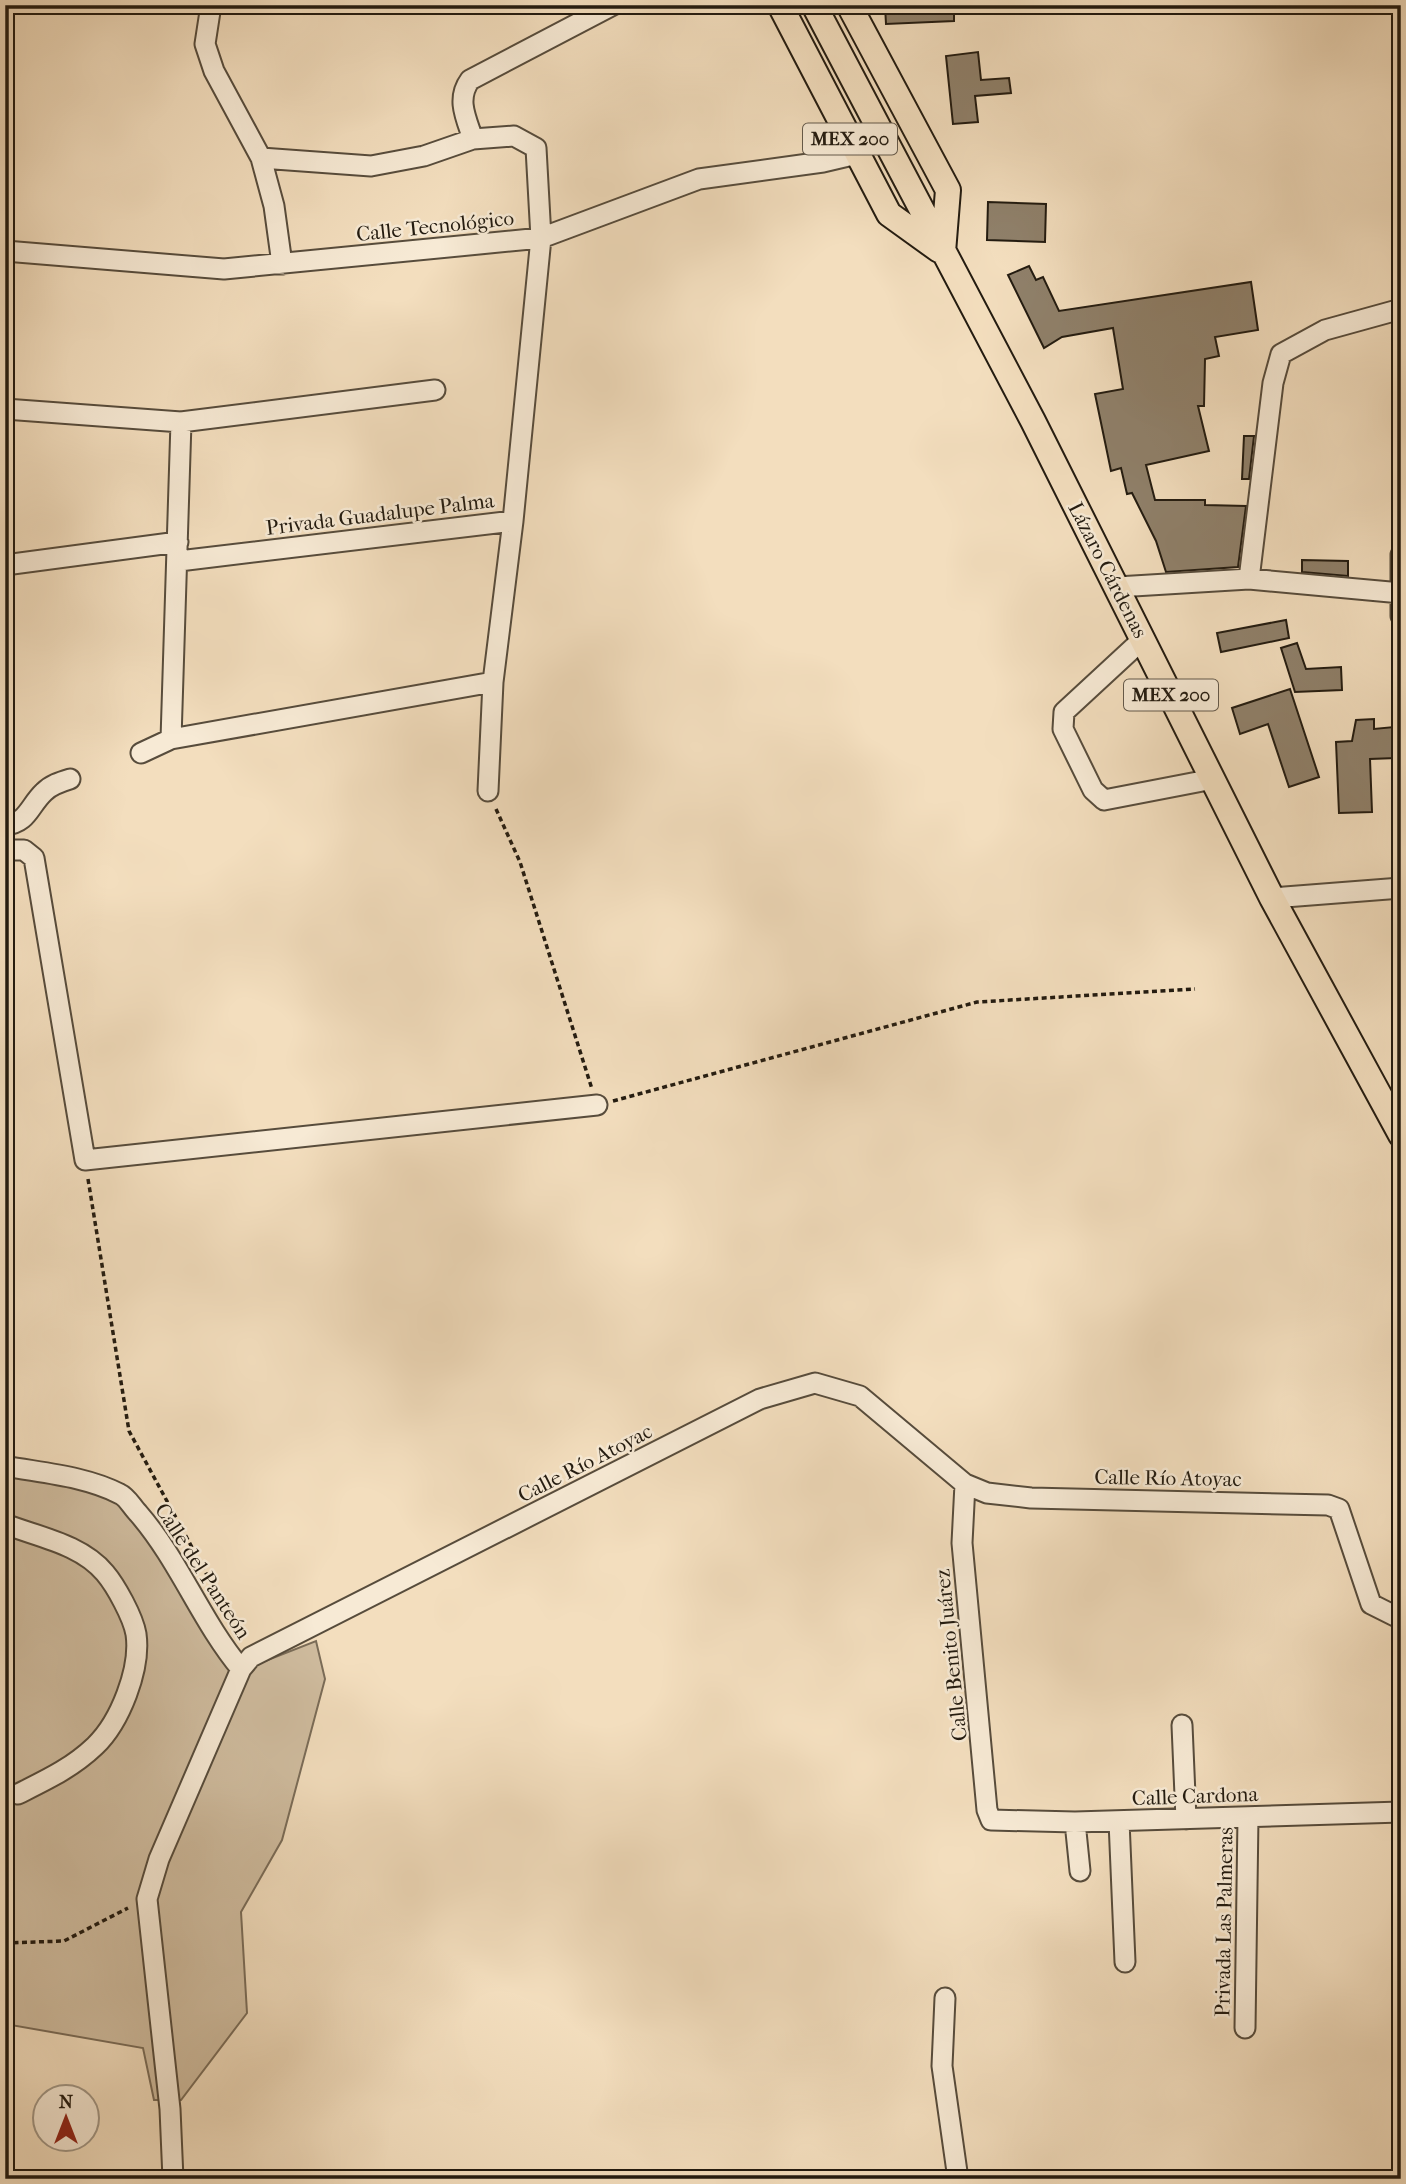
<svg xmlns="http://www.w3.org/2000/svg" width="1406" height="2184" viewBox="0 0 1406 2184" font-family="'IM FELL French Canon',serif">
  <rect width="100%" height="100%" fill="#f3debe"/>
  <filter id="stains"><feTurbulence type="fractalNoise" baseFrequency=".00286" numOctaves="4"/><feColorMatrix values="0 0 0 0 .2 0 0 0 0 .09 0 0 0 0 .02 0 0 0 .5 -.17"/></filter>
  <radialGradient id="worn" r=".72"><stop offset=".6" stop-color="#630" stop-opacity="0"/><stop offset="1" stop-color="#630" stop-opacity=".3"/></radialGradient>
  <path fill="#d0bda0" stroke="#7a6c58" stroke-width="2" d="M5,1474L64,1481L117,1497L148,1536L232,1674L316,1641L325,1679L282,1840L241,1912L247,2013L181,2100H154L143,2048L5,2024Z"/>
  <path fill="#8f806a" stroke="#231b10" stroke-width="2" d="M900,5H954V21L886,24L885,6Z
    M978,52L981,80L1009,78L1011,93L975,96L978,122L953,124L946,56Z
    M988,202L1046,204L1045,242L987,240Z
    M1029,266L1036,280L1043,277L1059,311L1251,282L1258,330L1215,337L1219,356L1205,359L1204,406H1198L1209,451L1146,465L1155,500H1205V505L1246,506L1238,567L1166,572L1156,541L1132,493L1127,494L1121,468L1111,471L1105,442L1095,394L1123,389L1113,328L1062,337L1044,348L1008,275Z
    M1244,436H1254L1249,479H1242Z
    M1302,560L1348,561V576L1302,572Z
    M1286,620L1289,638L1221,652L1217,633Z
    M1297,643L1306,669L1341,667L1342,690L1295,692L1281,648Z
    M1290,689L1319,777L1289,787L1268,724L1240,734L1232,708Z
    M1374,719V729L1394,727L1396,758L1370,759L1372,812L1339,813L1336,742L1352,741L1356,720Z"/>
  <g fill="none" stroke-linecap="round" stroke-linejoin="round">
    <g stroke="#574c3c" stroke-width="23">
      <path id="minor" d="M211,5L205,44L214,71L261,158L274,206L282,264
        M473,139C466,118 456,99 470,80L613,5
        M261,158L371,166L424,156L473,139L514,136L536,148L541,238L513,521L493,682L488,791
        M5,251L224,269L541,238L699,179L823,162L857,154
        M5,409L181,422L435,390
        M1401,555V616
        M179,561L513,521
        M5,565L178,542
        M1249,579L1273,383L1281,354L1325,330L1401,309
        M1117,587L1249,579L1401,593
        M1143,639L1064,712L1063,729L1093,790L1104,800L1213,779
        M171,739L181,422
        M141,753L171,739L493,682
        M5,825C28,823 29,806 44,792C51,785 60,782 70,779
        M5,850H24L34,858L85,1160L597,1105
        M1272,898L1401,888
        M5,1466C42,1473 85,1476 120,1494C127,1497 132,1507 138,1513C179,1560 201,1621 241,1669
        M965,1484L962,1543L987,1810L991,1820L1075,1822L1401,1812
        M5,1524C38,1537 81,1544 105,1573C116,1586 133,1617 136,1634C141,1669 120,1722 95,1746C72,1768 46,1780 18,1794
        M1182,1725L1186,1819
        M1119,1821L1125,1962
        M1075,1822L1080,1871
        M945,1998L942,2066L958,2179
        M1245,2028L1248,1817
        M173,2179L170,2109L147,1899L159,1859L241,1669L251,1657L760,1399L815,1383L860,1396L965,1484L987,1493L1031,1498L1328,1505L1339,1509L1371,1604L1401,1619"/>
    </g>
    <g stroke="#231b10" stroke-width="28">
      <path id="major" d="M780,5L889,214L939,250
        M814,5L1033,421L1272,898L1401,1135
        M849,5L948,190L943,252"/>
    </g>
    <path stroke="#231b10" stroke-width="3.5" stroke-dasharray="5 3.5" stroke-linecap="butt" d="M496,809L520,862L592,1089
      M613,1101L977,1002L1195,989
      M88,1179L129,1431L227,1612
      M5,1943L64,1941L128,1908"/>
    <use href="#minor" stroke="#f7ead5" stroke-width="19"/>
    <use href="#major" stroke="#f3debe" stroke-width="24"/>
  </g>
  <g text-anchor="middle" dominant-baseline="central" stroke-width="5" stroke-linejoin="round" paint-order="stroke">
    <g fill="#f7ead5" stroke="#63594b" stroke-width="2">
      <rect x="803" y="123.5" width="94" height="31" rx="5"/>
      <rect x="1124" y="679.5" width="94" height="31" rx="5"/>
    </g>
    <g font-size="19" font-weight="bold" fill="#231b10">
      <text x="850" y="139">MEX 200</text>
      <text x="1171" y="695">MEX 200</text>
    </g>
    <g font-size="21" fill="#231b10" stroke="#f7ead5">
      <text transform="translate(435 226) rotate(-6)">Calle Tecnológico</text>
      <text transform="translate(380 514) rotate(-7)">Privada Guadalupe Palma</text>
      <text transform="translate(1108 570) rotate(63)">Lázaro Cárdenas</text>
      <text transform="translate(585 1463) rotate(-27)">Calle Río Atoyac</text>
      <text transform="translate(1168 1478) rotate(1)">Calle Río Atoyac</text>
      <text transform="translate(203 1571) rotate(57)">Calle del Panteón</text>
      <text transform="translate(951 1655) rotate(-96)">Calle Benito Juárez</text>
      <text transform="translate(1195 1796) rotate(-2)">Calle Cardona</text>
      <text transform="translate(1224 1922) rotate(-89)">Privada Las Palmeras</text>
    </g>
  </g>
  <rect width="1406" height="2184" fill="none" stroke="#f3debe" stroke-width="28"/>
  <rect x="7" y="7" width="1392" height="2170" fill="none" stroke="#231b10" stroke-width="3.5"/>
  <rect x="14" y="14" width="1378" height="2156" fill="none" stroke="#231b10" stroke-width="2"/>
  <g transform="translate(66 2118)"><circle r="33" fill="#f7ead5" stroke="#a29786" stroke-width="2"/>
  <path d="M0-5L12 26L0 18L-12 26Z" fill="#8f2418"/>
  <text y="-10" font-size="19" font-weight="bold" text-anchor="middle" fill="#231b10">N</text>
  </g>
  <rect width="100%" height="100%" filter="url(#stains)"/>
  <rect width="100%" height="100%" fill="url(#worn)"/>
</svg>
